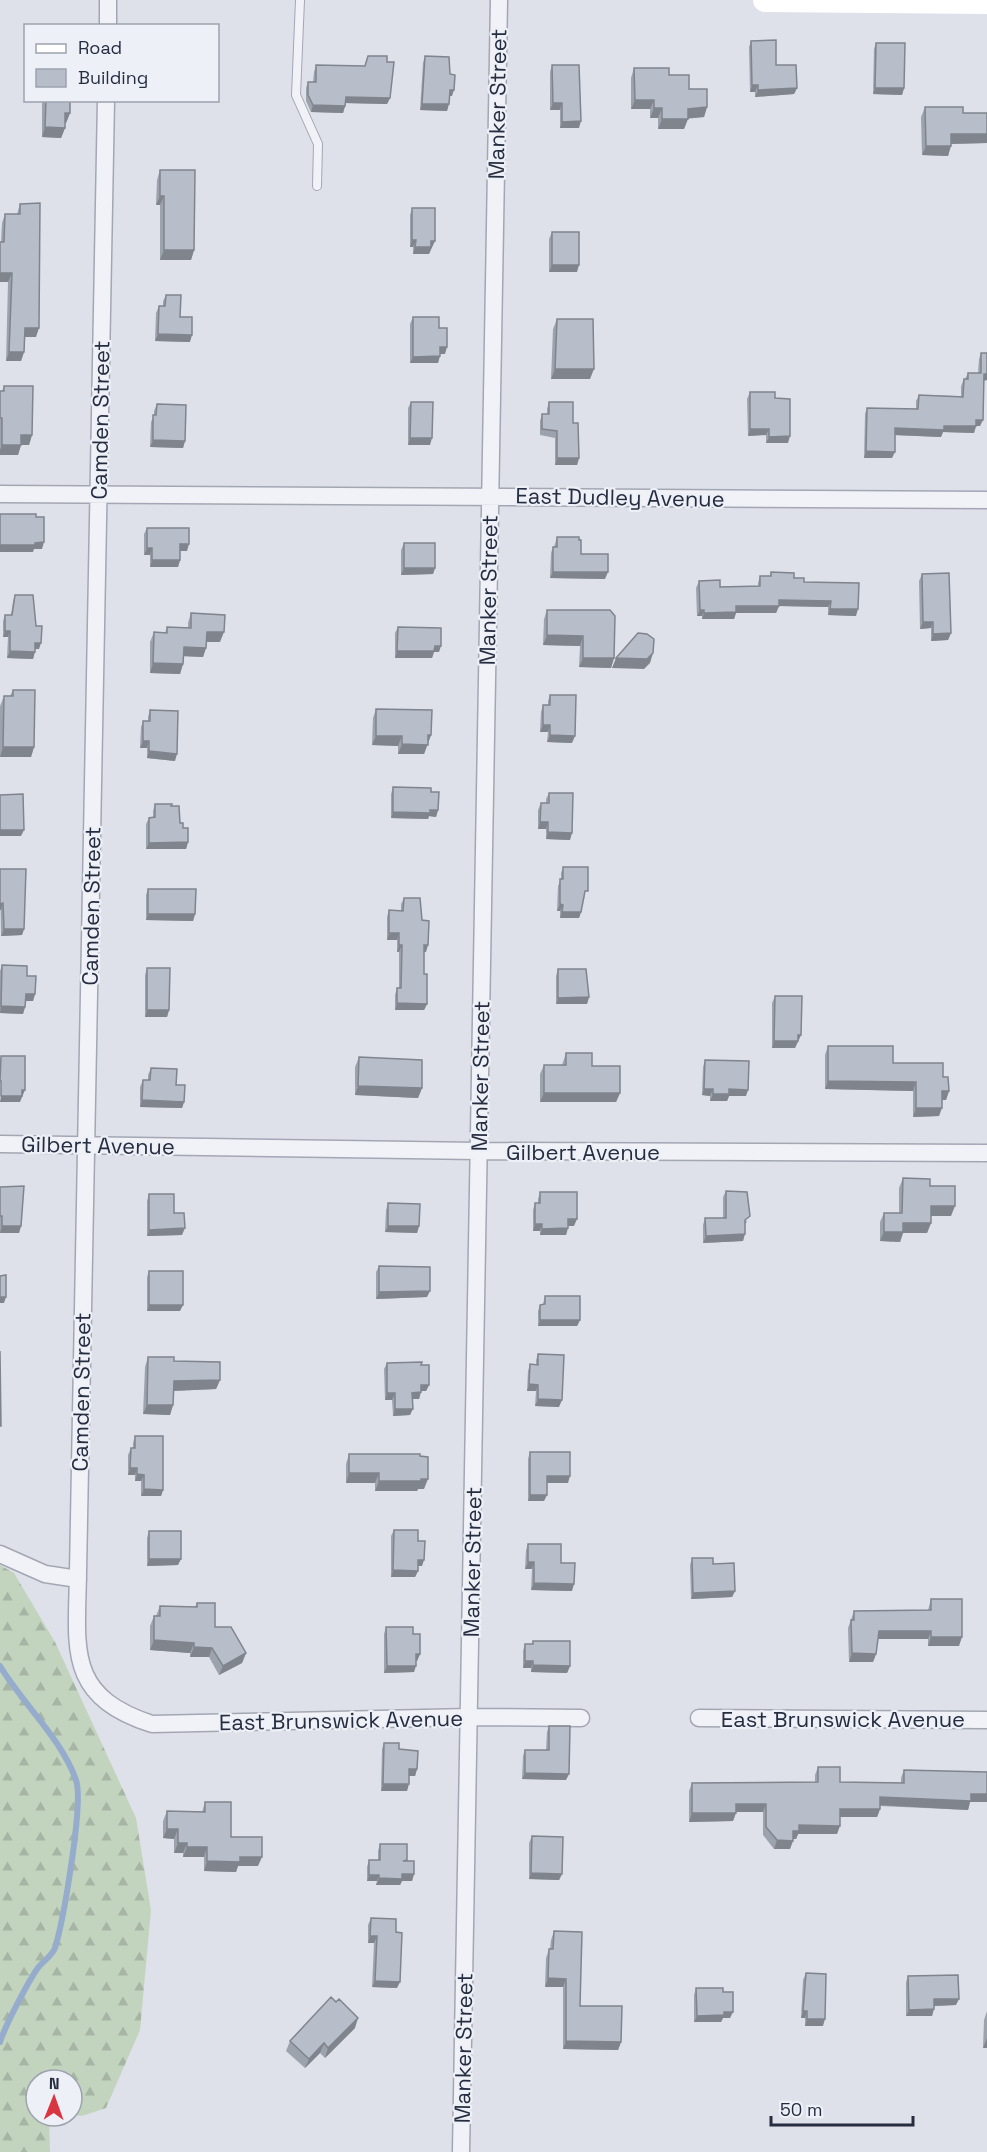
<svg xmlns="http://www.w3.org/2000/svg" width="987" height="2152" viewBox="0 0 987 2152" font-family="'Space Grotesk',sans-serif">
  <defs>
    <pattern id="forest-firs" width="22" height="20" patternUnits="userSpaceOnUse" patternTransform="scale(1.5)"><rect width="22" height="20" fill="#c2d4be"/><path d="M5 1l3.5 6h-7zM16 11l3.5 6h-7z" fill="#a7b6a4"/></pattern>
  </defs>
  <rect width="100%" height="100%" fill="#dee1e9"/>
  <path fill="url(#forest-firs)" d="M0,1565L14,1573L55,1642L136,1818L151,1910L140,2030L106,2108L82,2116L72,2115V2080H36V2116H49L50,2152H0Z"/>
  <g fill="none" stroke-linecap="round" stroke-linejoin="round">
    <path stroke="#95accd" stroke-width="6" d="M0,1666C23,1704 61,1738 76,1780C84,1803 63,1922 55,1948C52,1956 42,1962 37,1969C27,1984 5,2026 0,2042"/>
    <g stroke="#a3a7b3" stroke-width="10">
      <path id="lane" d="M300,0L296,95L318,144L317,186"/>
    </g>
    <g stroke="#a3a7b3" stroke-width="19">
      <path id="street" d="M108,26V0
        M106,100L78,1572C77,1648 65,1696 152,1724L470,1717L581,1718
        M0,494L987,500
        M0,1144L478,1151L987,1153
        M0,1554L45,1574L78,1579
        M699,1718L987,1720
        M461,2152L499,0"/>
    </g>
    <use href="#lane" stroke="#f1f2f7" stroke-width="8"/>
    <use href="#street" stroke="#f1f2f7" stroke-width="16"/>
    <path stroke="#fff" stroke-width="24" d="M765,0L987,2"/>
  </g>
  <path fill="#9da3ad" d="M751,41L776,65L797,88L794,94L755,97V92H750L749,47Z
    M876,43L904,88L902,95L873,94L874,49Z
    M425,56L452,96H450L447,111L420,110L423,63Z
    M316,65L390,98L387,104L346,103L343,113L311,112L306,101V88L308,82H313L314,72Z
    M552,65L579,128H560V110H550V72Z
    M634,68L669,75L689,89L707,107L704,117L688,118L684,129H658V118H650V109H631V78Z
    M42,100H70V113L66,123H65V128L61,138L42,137Z
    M925,107L963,113H987V143L951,144L948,156L922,155L921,117Z
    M160,170L194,250L191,260H160V205H156L157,180Z
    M20,204L36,337H25L24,352L21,361H6L8,282H0V242H1L2,223L5,214H17Z
    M412,208L432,248H431L429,254H413V247H410V215Z
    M552,232L577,272H549V239Z
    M166,295L190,342L155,341L156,313L159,306H163V301Z
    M413,317L439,328L445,354H440L438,363H410V324Z
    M557,319L590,379H551L553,329Z
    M981,353H987V380L983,381L980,426H976L974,433L943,432L941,437L895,435L892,458H864L865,414L867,408L916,409V401L919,395L961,396V386L964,379H965L968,373H978L979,359Z
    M4,386L32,435L29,445H21L18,455H0V391H2Z
    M750,392L788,443H766V435L748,436L747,399Z
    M411,402L430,445H408V408Z
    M549,402L573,423L579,458L577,465H555V438L540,435V421L542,414H547V409Z
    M157,404L185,441L183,448L150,447L151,422L154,415V411Z
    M147,528L187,551H180V560L178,567H150V555H144V534Z
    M557,537L579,540L581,554L605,579L550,578L551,553L553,547H554Z
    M404,543L435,568L433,574L401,575V550Z
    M771,572L794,578L804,582L856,616L828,615V607L779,606L776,613H736L734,619H702V616H697L696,588L699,581L720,587L758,586V583L760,576H770Z
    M922,574L951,633L948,640L931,641V628L920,629L919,581Z
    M15,595L39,649H35L33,659L7,658L8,637H3V621L5,615H11L13,602Z
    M547,610L614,658L611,668L579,667L580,646L543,645L544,619Z
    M191,613L220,642H207L206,648L203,657L183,656V664L180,674L150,673V642L154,632L165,633L167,627L188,628V623Z
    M398,627L439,652H434L432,658H395V633Z
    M13,690L34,747L31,757H0V706L4,696H10Z
    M550,695L572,743L547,742L548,732H540L541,712L543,705H548V701Z
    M376,709L431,735L424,754H398V746L372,745L373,718Z
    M150,710L175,761L147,758V748H140L141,727L143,721H148V717Z
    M393,787L431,792L438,810L436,817L429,816L428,819L391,818V794Z
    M549,793L570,840L546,839V829H538V810L541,803H546V799Z
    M155,804L171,806L188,842L186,849H146V824L149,818L153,817V811Z
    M563,867L585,898H584L581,912L579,918H560V911H557L558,886L561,879V873Z
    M0,869L24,929L22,935L1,936Z
    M148,889L195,914L193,921L146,920V895Z
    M404,898L426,952H424V974L427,1004L424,1010H395V995L397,988H399V952H397V940H387V917L389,910L401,911V904Z
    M2,965L27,976L35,994L33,1001H25V1007L23,1014L0,1013V971Z
    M147,968L169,1010L167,1017H145V975Z
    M558,969L589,997L587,1004H556V976Z
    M775,996L801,1035L795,1048H772V1003Z
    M828,1046L943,1077L949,1091L946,1100H942L939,1116L913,1117V1091L825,1089V1055Z
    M566,1053L592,1066L620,1093L616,1102H540V1074L544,1065H562Z
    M359,1057L422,1088L418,1098L355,1095V1067Z
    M705,1060L746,1096H729L727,1101H710V1096L702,1095L703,1067Z
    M151,1068L176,1085L184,1102L182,1108L140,1107V1087L143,1080H148V1075Z
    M903,1178L930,1186L951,1216H931V1223L927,1233H903L900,1242L880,1241V1222L884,1213H899V1188Z
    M0,1187L21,1226L19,1233H0Z
    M726,1191L747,1222L745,1224L743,1241L703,1243V1225L705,1218H723V1197Z
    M540,1192L574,1226H568L566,1235H540V1231H533V1210L535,1203H538V1199Z
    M149,1194L174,1213L182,1235L147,1236V1201Z
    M388,1203L419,1226L417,1233L385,1232L386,1210Z
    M379,1266L427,1297L376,1299V1272Z
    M149,1271L180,1311H147V1277Z
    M545,1296L580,1320L577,1326H538V1311L540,1305L543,1304Z
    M538,1354L559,1407L535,1406L536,1391H527L528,1371L530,1364H536V1360Z
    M148,1357L174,1361L220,1380L216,1389L174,1391L173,1405L170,1415L143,1414L145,1367Z
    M387,1363L421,1365L429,1385L426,1391H421L419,1399H412L410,1415L393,1416L392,1400H385L384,1369Z
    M135,1436L163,1490L161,1496H141V1481H135V1475H128V1455L131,1448H133V1443Z
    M530,1452L568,1483H547L544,1501H528V1459Z
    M349,1454L424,1489H418L417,1491H375V1483H346V1464Z
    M394,1530L418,1541L422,1566H418V1571L415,1577H391V1536Z
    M149,1531L178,1565L147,1566V1538Z
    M528,1544L561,1563L572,1591L531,1590L532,1569H525L526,1550Z
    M692,1558L735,1591L732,1597L691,1599L690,1565Z
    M931,1599L959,1646H928V1639H878L876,1654L873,1662H849L848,1628L854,1611L928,1610Z
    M197,1603L215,1627L246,1653L242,1663L219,1675L209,1657H190V1653L150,1650V1626L154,1616H156L160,1606L195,1607Z
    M386,1627L413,1634L420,1654L417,1661H416L414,1672L384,1673V1634Z
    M533,1641L570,1666L567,1673L531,1672V1668H523V1651L525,1644H532Z
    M549,1726L566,1780L522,1779L523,1756L525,1750H546L547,1732Z
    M384,1743L399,1749L417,1769L415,1776H409L407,1791H381L382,1749Z
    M818,1767L840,1782L901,1783V1778L904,1770L987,1772V1802H970L968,1810L880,1806V1809L877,1817H840L837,1834H798L796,1839H793L790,1849H774L763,1835V1812H736L733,1821L689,1822V1791L692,1783L815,1782V1775Z
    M205,1802L231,1837L258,1866H238L236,1872L204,1871V1857H183V1853H174V1839L163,1838V1821L167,1811L202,1812Z
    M532,1836L562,1874L559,1880L529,1879V1843Z
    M380,1844L406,1861L414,1874L412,1881H402L400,1885H376L377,1881H367V1867L369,1860H378V1851Z
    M371,1918L396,1932L397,1988L372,1987L374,1943H368V1925Z
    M554,1931L580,2006L621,2042L618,2050L563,2049V1987H545L546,1958L549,1949H550L551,1940Z
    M806,1973L823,2026H805V2018H801L803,1980Z
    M908,1976L956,2005L934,2006L932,2016H906V1982Z
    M696,1988L723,1992L730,2018H723L721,2022H694V1995Z
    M987,2011V2048H983L984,2020Z
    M355,2028L325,2058L320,2053L305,2068L286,2051L290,2041Z"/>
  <path fill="#80848d" d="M752,85H758L755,92H750Z
    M797,88L794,94L755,97L758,90Z
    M875,88H904L902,95L873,94Z
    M450,90H454L452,96H447Z
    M346,97L390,98L387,104L343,103Z
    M635,100H654L650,109H631Z
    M553,103H562L560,110H550Z
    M422,104H449L447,111L420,110Z
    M313,105L345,106L343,113L311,112Z
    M707,107L704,117L684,119L688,109Z
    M654,108H662L658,118H650Z
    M65,113H70L66,123H61Z
    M662,119H688L684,129H658Z
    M581,121L579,128H560L562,122Z
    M45,127L65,128L61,138L42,137Z
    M951,134H987V143L948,144Z
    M926,146H951L948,156L922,155Z
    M160,196H164L160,205H156Z
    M412,240H416L413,247H410Z
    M431,241H435L429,254H413L415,247Z
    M164,250H194L191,260H160Z
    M552,265H579L577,272H549Z
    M0,273H12L8,282H0Z
    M25,328H39L36,337H21Z
    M158,334L192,335L190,342L155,341Z
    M440,347H447L445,354H438Z
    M9,352H24L21,361H6Z
    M440,356L438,363H410L413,357Z
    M555,369H594L590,379H551Z
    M984,374H987V380L981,381Z
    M976,420H983L980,426H976L974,433L943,432L941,437L893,435L895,428L944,426Z
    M750,429H769L766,435L748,436Z
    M21,435H32L29,445H18Z
    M790,436L788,443H766L769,437Z
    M410,438H432L430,445H408Z
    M153,440L185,441L183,448L150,447Z
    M2,445H21L18,455H0V450Z
    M866,451L895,452L892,458H864Z
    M557,458H579L577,465H555Z
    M44,542L42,549H34L33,552H0V545Z
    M180,544H189L187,551H178Z
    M147,548H152L150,555H144Z
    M152,560H180L178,567H150Z
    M404,568H435L433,574L401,575Z
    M553,572H608L605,579L550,578Z
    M779,600L831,601L828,607L779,606L776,613H736L734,619H702L704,613L736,606Z
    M830,609H858L856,616L828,615Z
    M700,610H704L702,616H697Z
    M923,622H933L931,628L920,629Z
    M5,631H10L8,637H3Z
    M207,632H224L220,642H203Z
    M951,633L948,640L931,641L933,634Z
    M547,635L583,636L580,646L543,645Z
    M35,643H41L39,649H32Z
    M435,646H441L439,652H434L432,658H395L397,651Z
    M184,647L206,648L203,657L180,656Z
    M10,651L35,652L33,659L7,658Z
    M653,653L650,663L644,669L612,668L616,658Z
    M583,658H614L611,668L579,667Z
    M153,663L183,664L180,674L150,673Z
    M543,725H550L548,732H540Z
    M428,735H431L424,754H398L402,744Z
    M550,735L575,736L572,743L547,742Z
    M376,736H402L398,746L372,745Z
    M143,741H149L147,748H140Z
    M3,747H34L31,757H0Z
    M149,751L177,754L175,761L147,758Z
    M430,810H438L436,817L429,816L428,819L391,818L393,812Z
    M540,822H548L546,829H538Z
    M0,830H24L21,836H0Z
    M548,832L572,833L570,840L546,839Z
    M188,842L186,849H146L149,843Z
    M3,903L1,910H0V904Z
    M560,904L563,905L560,911H557Z
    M562,912H581L579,918H560Z
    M148,914H195L193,921L146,920Z
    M4,929H24L22,935L1,936Z
    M389,933H399L397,940H387Z
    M399,945H402L399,952H397Z
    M424,945H428L426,952H422Z
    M26,994H35L33,1001H23Z
    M589,997L587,1004H556L558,998Z
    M397,1003L427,1004L424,1010H395Z
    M1,1006L25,1007L23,1014L0,1013Z
    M147,1010H169L167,1017H145Z
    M798,1035H801L795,1048H772L774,1041Z
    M828,1081L916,1082L913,1091L825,1089Z
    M358,1086L422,1088L418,1098L355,1095Z
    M704,1089H713L710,1096L702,1095Z
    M729,1089L748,1090L746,1096H729L727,1101H710L713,1094Z
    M22,1090H25L20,1102H0L1,1096Z
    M942,1091H949L946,1100H939Z
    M544,1093H620L616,1102H540Z
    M142,1100L184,1102L182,1108L140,1107Z
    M916,1108H942L939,1116L913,1117Z
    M931,1206H955L951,1216H927Z
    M568,1219H577L574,1226H566Z
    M903,1223H931L927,1233H903L900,1242L880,1241L884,1232Z
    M535,1224H542L540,1231H533Z
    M2,1226H21L19,1233H0Z
    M388,1226H419L417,1233L385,1232Z
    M185,1228L182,1235L147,1236L149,1230Z
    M568,1228L566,1235H540L542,1229Z
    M745,1234L743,1241L703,1243L706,1236Z
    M430,1291L427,1297L376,1299L379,1292Z
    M0,1297H6L4,1303H0Z
    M149,1305H183L180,1311H147Z
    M540,1320H580L577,1326H538Z
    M220,1380L216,1389L170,1391L174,1381Z
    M529,1384L538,1385L536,1391H527Z
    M421,1385H429L426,1391H419Z
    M421,1392L419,1399H410L412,1393Z
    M387,1393H395L392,1400H385Z
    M538,1399L562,1400L559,1407L535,1406Z
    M147,1405H173L170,1415L143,1414Z
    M395,1409H413L410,1415L393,1416Z
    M130,1468H137L135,1475H128Z
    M349,1473H379L375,1483H346Z
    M137,1474L144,1475L141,1481H135Z
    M547,1476H570L568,1483H545Z
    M421,1479H428L424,1489H418L417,1491H375L379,1481Z
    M144,1489L163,1490L161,1496H141Z
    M530,1495H547L544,1501H528Z
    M149,1559H181L178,1565L147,1566Z
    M418,1560H424L422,1566H415Z
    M528,1562H534L532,1569H525Z
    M393,1570L418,1571L415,1577H391Z
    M534,1583L574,1584L572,1591L531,1590Z
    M735,1591L732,1597L691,1599L693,1593Z
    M879,1631H931L928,1639H875Z
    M931,1637H962L959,1646H928Z
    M154,1640L194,1643L190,1653L150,1650Z
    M194,1647L212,1648L209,1657H190Z
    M246,1653L242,1663L219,1675L223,1666Z
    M852,1653L876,1654L873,1662H849Z
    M416,1654H420L417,1661H414Z
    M525,1661H533L531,1668H523Z
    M533,1665L570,1666L567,1673L531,1672Z
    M387,1666H416L414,1672L384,1673Z
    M409,1769H417L415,1776H407Z
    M525,1773L569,1774L566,1780L522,1779Z
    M383,1784H409L407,1791H381Z
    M971,1794H987V1802H970L968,1810L877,1805L880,1797Z
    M736,1804H766L763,1812H733Z
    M840,1809H880L877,1817H837Z
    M692,1813H736L733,1821L689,1822Z
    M799,1825L840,1826L837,1834H798L796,1839H790L793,1831Z
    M167,1829H178L174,1839L163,1838Z
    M777,1840L793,1841L790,1849H774Z
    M178,1843H187L183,1853H174Z
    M187,1847H207L204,1857H183Z
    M240,1857H262L258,1866H238L236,1872L204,1871L207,1861Z
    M531,1873L562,1874L559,1880L529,1879Z
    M402,1874H414L412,1881H402L400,1885H376L379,1878Z
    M369,1875H379L377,1881H367Z
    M370,1936H377L374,1943H368Z
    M548,1978L566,1979L563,1987H545Z
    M375,1981L400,1982L397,1988L372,1987Z
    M934,1999H959L956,2005L932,2006Z
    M934,2009L932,2016H906L909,2010Z
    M803,2011H807L805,2018H801Z
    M724,2012H733L730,2018H723L721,2022H694L697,2016Z
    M358,2018L355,2028L325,2058L328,2048Z
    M807,2019H825L823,2026H805Z
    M987,2038V2048H983Z
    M566,2041L621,2042L618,2050L563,2049Z
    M324,2043L320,2053L305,2068L309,2059Z"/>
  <path fill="#b7bdc9" stroke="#80848d" stroke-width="1.5" d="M776,40V65H796L797,88L758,90V85H752L751,41Z
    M876,43H905L904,88H875Z
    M368,56H387V62H394L390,98L346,97L345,106L313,105L308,95V82H316V65L365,66Z
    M425,56L449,57L450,74L455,75L454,90H450L449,104H422Z
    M552,65H579L581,121L562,122V103H553Z
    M634,68H669V75H689V89H707V107L688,109V119H662V108H654V100H635Z
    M46,100H70V113H65V128L45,127Z
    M925,107H963V113H987V134H951V146H926Z
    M160,170H195L194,250H164V196H160Z
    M40,203L39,328H25L24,352H9L12,273H0V242H4L5,214H20V204Z
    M412,208H435V241H431V247H415L416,240H412Z
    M552,232H579V265H552Z
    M166,295H181L180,317H192V335L158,334L159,306H165Z
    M413,317H439V328H447V347H440V356L413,357Z
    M557,319H593L594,369H555Z
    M981,353H987V374H984L983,420H976V426H944V430L895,428V452L866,451L867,408L918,409L919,395L963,397L964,379H968V373H981Z
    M4,386H33L32,435H21V445H2V418H0V391H4Z
    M750,392H775V398L790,399V436L769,437V429H750Z
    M411,402H433L432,438H410Z
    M549,402H573V423H578L579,458H557V431L542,429V414H549Z
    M157,404L186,405L185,441L153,440V415H156Z
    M0,514H36V517H44V542L35,543V545H0Z
    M147,528H189V544H180V560H152V548H147Z
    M557,537H579V540H581V554H608V572H553V547H557Z
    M404,543H435V568H404Z
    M771,572L794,573V578H804V582L859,583L858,609H830L831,601L779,600V606H736V612L704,613V610H700L699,581L720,580V587L760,586V576H771Z
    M949,573L951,633L933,634V622H923L922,574Z
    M15,595H33L36,626H42L41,643H35V652L10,651V631H5V615H12Z
    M547,610H610L615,616L614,658H583V636L547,635Z
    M191,613L225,615L224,632H207L206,648L184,647L183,664L153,663L154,632L167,633V627L191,628Z
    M398,627L441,628V646H435L434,651H397Z
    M638,633L647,634L654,639L653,653L647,659L616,658Z
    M13,690H35L34,747H3L4,696H13Z
    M550,695H576L575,736L550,735V725H543V705H550Z
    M376,709L432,710L431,735H428V745L402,744V736H376Z
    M150,710L178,711L177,754L149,751V741H143V721H150Z
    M393,787L431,788V792H439L438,810H430V813L393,812Z
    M549,793H573L572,833L548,832V822H540L541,803H549Z
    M23,794L24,830H0V795Z
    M155,804H172L171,806H179L180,823H183V828H188V842L149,843V818L155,817Z
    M563,867H588V891H585L581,912H562L563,905L560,904V879H563Z
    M0,869H26L24,929H4L3,903L0,904Z
    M148,889H196L195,914H148Z
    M404,898H420L422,920L429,921L428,945H424V974H427V1004L397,1003V988H401L402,945H399V933H389V910L403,911Z
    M2,965L27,966V976H36L35,994H26L25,1007L1,1006Z
    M147,968H170L169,1010H147Z
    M558,969H586L589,997L558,998Z
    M775,996H802L801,1035H798V1041H774Z
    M828,1046H893V1063H943V1077H948L949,1091H942V1108H916V1082L828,1081Z
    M566,1053H592V1066H620V1093H544V1065H566Z
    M1,1056H25V1090H22V1096H1V1081H0Z
    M359,1057L422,1060V1088L358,1086Z
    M705,1060L749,1061L748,1090L729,1089V1094H713V1089H704Z
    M151,1068L177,1069L176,1085H185L184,1102L142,1100L143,1080H150Z
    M903,1178L930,1179V1186H955V1206H931V1223H903V1232H884V1213H902Z
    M24,1186L21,1226H2V1216H0V1187Z
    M726,1191L747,1192L750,1216L745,1220V1234L706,1236L705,1218H726Z
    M540,1192H577V1219H568V1228L542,1229V1224H535V1203H540Z
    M149,1194H174V1213H184L185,1228L149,1230Z
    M388,1203L420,1204L419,1226H388Z
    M379,1266L430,1267V1291L379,1292Z
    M149,1271H183V1305H149Z
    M6,1275V1297H0V1276Z
    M545,1296H580V1320H540V1305L545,1304Z
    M0,1351L1,1426H0Z
    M538,1354L564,1355L562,1400L538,1399V1385L529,1384L530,1364L538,1365Z
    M148,1357H174V1361L220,1362V1380L174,1381L173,1405H147Z
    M422,1362L421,1365H429V1385H421V1392L412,1393L413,1409H395V1393H387V1363Z
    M135,1436H163V1490L144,1489V1475L137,1474V1468H130L131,1448H135Z
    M530,1452H570V1476H547V1495H530Z
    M349,1454H420V1456L428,1457V1479H421V1481H379V1473H349Z
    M394,1530H418V1541H425L424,1560H418V1571L393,1570Z
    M149,1531H181V1559H149Z
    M528,1544H561V1563H575L574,1584L534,1583V1562H528Z
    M692,1558H713V1564L734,1563L735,1591L693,1593Z
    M931,1599H962V1637H931V1631H879L876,1654L852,1653L851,1620H854V1611L931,1610Z
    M197,1603H215V1627H231L246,1653L223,1666L212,1648L194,1647V1643L154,1640V1616H160V1606L197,1607Z
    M386,1627H413V1634H420V1654H416V1666H387Z
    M533,1641H570V1666L533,1665V1661H525V1644H533Z
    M549,1726H570L569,1774L525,1773V1750H549Z
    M384,1743H399V1749L418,1751L417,1769H409V1784H383Z
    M818,1767H840V1782L904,1783V1770L987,1772V1794H971V1801L880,1797V1809H840V1826L799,1825V1831H793V1841L777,1840L766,1827V1804H736V1813H692V1783L818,1782Z
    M205,1802H231V1837H262V1857H240V1862L207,1861V1847H187V1843H178V1829H167V1811L205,1812Z
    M532,1836L563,1837L562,1874L531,1873Z
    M380,1844H407V1860L403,1861H414V1874H402V1879L379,1878V1875H369V1860H380Z
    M371,1918L396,1919V1932L402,1933L400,1982L375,1981L377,1936H370Z
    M554,1931L582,1932L580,2006H622L621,2042L566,2041V1979L548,1978L549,1949H553Z
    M806,1973L826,1974L825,2019H807V2011H803Z
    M958,1975L959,1999H934V2009L909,2010L908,1976Z
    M696,1988H723V1992H733V2012H724V2015L697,2016Z
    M331,1997L336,2002L339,1999L358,2018L328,2048L324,2043L309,2059L290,2041Z"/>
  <g text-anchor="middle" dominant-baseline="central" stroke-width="4.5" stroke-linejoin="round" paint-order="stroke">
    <g font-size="22" fill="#262d41" stroke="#edf0f6">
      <text transform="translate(497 104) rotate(-89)">Manker Street</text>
      <text transform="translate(100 420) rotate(-89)">Camden Street</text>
      <text transform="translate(620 497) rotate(1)">East Dudley Avenue</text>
      <text transform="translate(488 590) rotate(-89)">Manker Street</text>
      <text transform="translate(91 906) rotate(-89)">Camden Street</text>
      <text transform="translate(480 1076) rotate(-89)">Manker Street</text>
      <text transform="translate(98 1145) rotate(1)">Gilbert Avenue</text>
      <text x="583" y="1152">Gilbert Avenue</text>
      <text transform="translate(81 1392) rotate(-89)">Camden Street</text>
      <text transform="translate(472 1562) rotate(-89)">Manker Street</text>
      <text x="843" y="1719">East Brunswick Avenue</text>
      <text transform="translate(341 1720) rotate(-1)">East Brunswick Avenue</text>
      <text transform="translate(463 2048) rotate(-89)">Manker Street</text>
    </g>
  </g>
  <rect x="24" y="24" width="195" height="78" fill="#edf0f6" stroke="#9da2ae" stroke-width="1.5"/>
  <rect x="36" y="44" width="30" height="9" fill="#ffffff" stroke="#9da2ae" stroke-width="1.5"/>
  <text x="78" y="54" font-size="18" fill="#262d41">Road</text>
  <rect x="36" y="69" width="30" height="18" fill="#b7bdc9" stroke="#9da2ae" stroke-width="1.5"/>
  <text x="78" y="84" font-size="18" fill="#262d41">Building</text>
  <g transform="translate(54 2098) rotate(1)"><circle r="28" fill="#edf0f6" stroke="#9da2ae" stroke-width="1.5"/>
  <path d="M0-4.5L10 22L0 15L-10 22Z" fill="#da3642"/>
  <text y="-9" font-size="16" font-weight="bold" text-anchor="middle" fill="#262d41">N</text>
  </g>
  <path d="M771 2116v9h142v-9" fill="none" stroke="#262d41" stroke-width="3"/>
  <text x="780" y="2116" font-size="18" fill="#262d41" stroke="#edf0f6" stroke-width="4.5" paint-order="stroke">50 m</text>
</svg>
